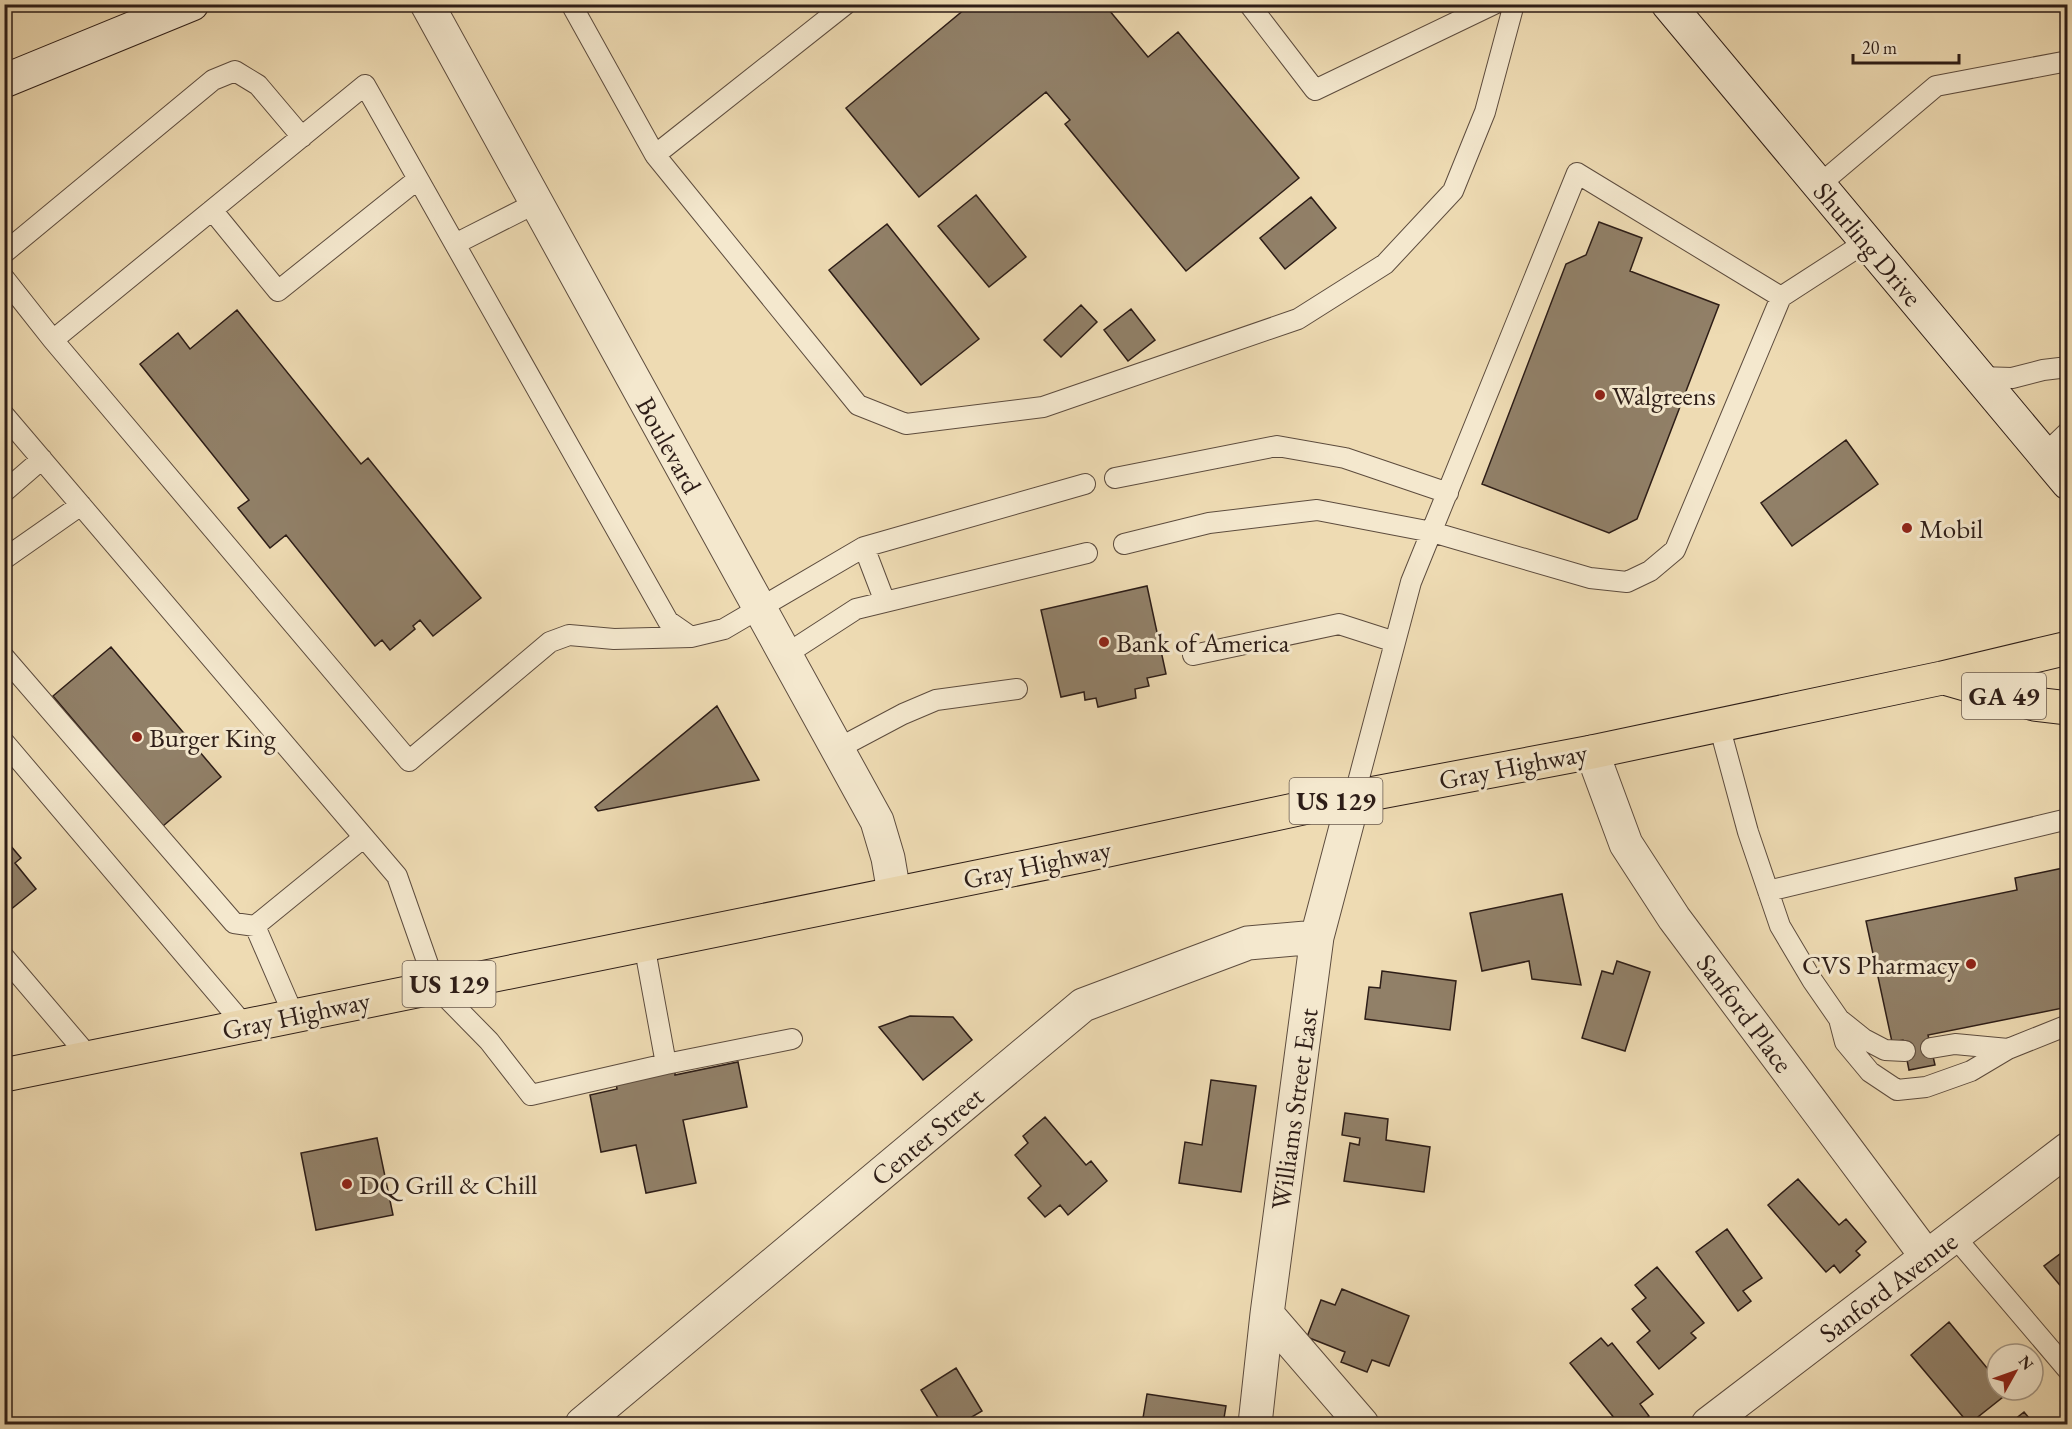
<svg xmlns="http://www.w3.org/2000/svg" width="2072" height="1429" viewBox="0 0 2072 1429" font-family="'EB Garamond',serif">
  <rect width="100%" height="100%" fill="#eedbb3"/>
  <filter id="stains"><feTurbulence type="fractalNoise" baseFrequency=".00333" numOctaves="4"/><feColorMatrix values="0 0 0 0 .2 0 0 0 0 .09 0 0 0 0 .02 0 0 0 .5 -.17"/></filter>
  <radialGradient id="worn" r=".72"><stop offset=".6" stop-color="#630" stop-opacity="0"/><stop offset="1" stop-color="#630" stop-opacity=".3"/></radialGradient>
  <path fill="#918068" stroke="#2d1d17" stroke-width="1.5" d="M971,4H1104L1148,57L1178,32L1299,178L1186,271L1065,124L1070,120L1046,92L919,197L846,108Z
    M976,195L1026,257L989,287L938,226Z
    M1311,197L1336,228L1285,269L1260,238Z
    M1599,222L1642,238L1630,271L1719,305L1637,519L1609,533L1482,484L1566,264L1586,255Z
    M887,224L979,339L921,385L829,270Z
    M1081,305L1097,322L1061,357L1044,340Z
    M1131,309L1155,340L1128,361L1104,330Z
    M237,310L361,464L368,458L481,598L433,636L420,620L413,626L415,629L390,650L382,640L375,646L286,535L270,548L238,508L249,500L140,364L178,333L190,349Z
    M1846,440L1878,484L1792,546L1761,503Z
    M1147,586L1166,674L1147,678L1149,686L1135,689L1136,698L1098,707L1096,698L1085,700L1084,692L1061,697L1041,610Z
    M111,647L221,777L163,826L53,696Z
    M717,706L759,780L598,811L595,807Z
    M4,838L21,858L15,863L36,889L4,915Z
    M2068,867V1007L1928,1035L1935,1065L1909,1070L1903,1040L1892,1042L1866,921L2017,890L2015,878Z
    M1562,894L1581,985L1532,979L1529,961L1482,971L1470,913Z
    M1617,961L1650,972L1625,1051L1582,1038L1602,971L1613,974Z
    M1382,971L1456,981L1450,1030L1365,1019L1369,987L1380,988Z
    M910,1016L953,1017L972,1040L923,1080L879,1027Z
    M738,1062L747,1107L683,1120L696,1183L646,1193L636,1145L601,1152L590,1095L617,1089L616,1083L675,1072V1075Z
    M1211,1080L1256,1086L1241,1192L1179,1183L1185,1142L1202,1145Z
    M1345,1113L1388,1119L1386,1140L1430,1147L1424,1192L1344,1181L1350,1143L1359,1145L1360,1138L1342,1135Z
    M1045,1117L1086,1165L1091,1161L1107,1181L1068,1215L1060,1205L1045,1217L1028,1198L1041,1186L1015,1155L1028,1143L1023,1136Z
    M377,1138L393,1215L316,1230L301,1153Z
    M1798,1179L1839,1225L1846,1219L1866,1242L1856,1251L1860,1255L1840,1273L1834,1265L1826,1272L1768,1205Z
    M1727,1229L1762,1278L1743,1291L1751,1301L1738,1311L1696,1252Z
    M2068,1248V1295L2044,1266Z
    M1657,1267L1704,1323L1691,1333L1696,1338L1659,1369L1637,1342L1650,1331L1632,1309L1646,1298L1635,1285Z
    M1342,1289L1409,1316L1389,1366L1372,1360L1367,1372L1341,1362L1345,1352L1307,1337L1321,1300L1335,1305Z
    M1949,1322L1997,1380V1390H2006L2008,1393L1969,1424L1911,1355Z
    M1601,1338L1608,1346L1612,1343L1653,1394L1640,1404L1649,1416L1639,1424H1619L1570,1363Z
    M956,1368L982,1411L960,1424H942L921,1390Z
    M1147,1394L1226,1406L1223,1424H1142Z
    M2024,1412L2034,1424H2009Z"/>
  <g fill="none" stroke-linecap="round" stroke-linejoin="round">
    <g stroke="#5d4c3e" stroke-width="22">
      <path id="lane" d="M571,4L655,155
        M846,4L655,155L858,405L906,424L1043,407L1298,319L1385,264L1453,191L1485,112L1514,4
        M1249,4L1315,90L1494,4
        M1819,185L1936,86L2068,61
        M212,210L278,291L418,179
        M455,244L536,203
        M4,253L213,80L235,71L258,85L302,137
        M4,278L53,340
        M1979,377L2012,378L2043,370L2068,367
        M4,415L397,876L436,987L489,1041L531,1095L666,1064L644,944
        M2044,455L2068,432
        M1115,478L1277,446L1345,458L1448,493
        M4,492L42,459
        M1124,544L1209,523L1317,510L1432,532L1590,578L1627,582L1650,571L1675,550L1781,297
        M864,547L885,602
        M4,559L81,505
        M691,637L614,639L569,635L550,642L409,761L53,340L365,85L668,621L691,637L724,629L864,547L1085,484
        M785,655L856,609L1087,553
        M1193,655L1339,624L1395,642
        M4,657L234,923L255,926L363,838
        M1719,725L1748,832L1780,926L1812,980L1839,1019L1864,1039L1885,1050L1905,1051
        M4,742L245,1026
        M837,749L903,714L936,700L1017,689
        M1354,797L1411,582L1577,173L1781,297L1866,242
        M1768,891L2068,819
        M255,926L294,1016
        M4,957L90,1058
        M1839,1019L1845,1042L1870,1072L1897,1090L1926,1087L1971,1071L2008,1049L2068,1025
        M1931,1048L1955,1044L2008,1049
        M666,1064L792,1039
        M1954,1236L2068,1370"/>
    </g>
    <g stroke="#5d4c3e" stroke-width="35">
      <path id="street" d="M427,4L877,821L888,858L894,893
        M1592,752L1626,844L1674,918L1927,1257
        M1267,1314L1362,1424
        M582,1424L1083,1005L1248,943L1317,937
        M1255,1424L1267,1314L1317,937L1354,797
        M1708,1424L2068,1149"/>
    </g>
    <g stroke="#2d1d17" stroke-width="35">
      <path id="secondary" d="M1668,4L2068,483
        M4,81L192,4"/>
    </g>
    <g stroke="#2d1d17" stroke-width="35">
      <path id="highway" d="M1944,678L2034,704L2068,708
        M4,1075L1080,856L1354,797L1592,752L1942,678L2068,648"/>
    </g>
    <use href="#lane" stroke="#f4e8ce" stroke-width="20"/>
    <use href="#street" stroke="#f4e8ce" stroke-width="33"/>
    <use href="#secondary" stroke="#f4e8ce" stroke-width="33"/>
    <use href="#highway" stroke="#eedbb3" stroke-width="33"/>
  </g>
  <g fill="#8f2418" stroke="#f4e8ce" stroke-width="2">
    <circle cx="1600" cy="395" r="6"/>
    <circle cx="1907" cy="528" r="6"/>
    <circle cx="1104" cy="642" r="6"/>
    <circle cx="137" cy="737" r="6"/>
    <circle cx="1971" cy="964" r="6"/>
    <circle cx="347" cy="1184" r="6"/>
  </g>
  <g text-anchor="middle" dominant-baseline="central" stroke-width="6" stroke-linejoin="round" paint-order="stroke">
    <g fill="#f4e8ce" stroke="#695a4e" stroke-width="1.5">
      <rect x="1962" y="673" width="84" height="46" rx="4.5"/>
      <rect x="1289.5" y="778" width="93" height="46" rx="4.5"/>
      <rect x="402.5" y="961" width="93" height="46" rx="4.5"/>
    </g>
    <g font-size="26" font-weight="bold" fill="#2d1d17">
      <text x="2004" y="696">GA 49</text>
      <text x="1336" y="801">US 129</text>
      <text x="449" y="984">US 129</text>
    </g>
    <g font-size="27" fill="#2d1d17" stroke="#f4e8ce">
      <text transform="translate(1868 244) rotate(50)">Shurling Drive</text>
      <text transform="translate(669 445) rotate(61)">Boulevard</text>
      <text transform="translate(1513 766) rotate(-11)">Gray Highway</text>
      <text transform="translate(1037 864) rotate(-12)">Gray Highway</text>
      <text transform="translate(1745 1013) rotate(53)">Sanford Place</text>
      <text transform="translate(296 1015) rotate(-12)">Gray Highway</text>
      <text transform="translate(1294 1109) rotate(-82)">Williams Street East</text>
      <text transform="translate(927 1136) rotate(-40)">Center Street</text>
      <text transform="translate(1888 1287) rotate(-37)">Sanford Avenue</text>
    </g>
    <g font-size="27" fill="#2d1d17" stroke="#f4e8ce" text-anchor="start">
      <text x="1612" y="395">Walgreens</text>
      <text x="1919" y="528">Mobil</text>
      <text x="1116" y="642">Bank of America</text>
      <text x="149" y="737">Burger King</text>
      <text x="1959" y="964" text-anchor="end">CVS Pharmacy</text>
      <text x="359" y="1184">DQ Grill &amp; Chill</text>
    </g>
  </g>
  <rect width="2072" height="1429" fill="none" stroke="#eedbb3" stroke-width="24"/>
  <rect x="6" y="6" width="2060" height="1417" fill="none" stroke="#2d1d17" stroke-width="3"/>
  <rect x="12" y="12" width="2048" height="1405" fill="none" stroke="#2d1d17" stroke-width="1.5"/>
  <g transform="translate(2015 1372) rotate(50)"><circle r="28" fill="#f4e8ce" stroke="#a49785" stroke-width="1.5"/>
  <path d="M0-4.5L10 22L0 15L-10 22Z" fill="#8f2418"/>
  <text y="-9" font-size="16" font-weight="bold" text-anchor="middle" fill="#2d1d17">N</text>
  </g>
  <path d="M1853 54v9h106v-9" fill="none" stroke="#2d1d17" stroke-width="3"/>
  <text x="1862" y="54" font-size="18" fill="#2d1d17" stroke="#f4e8ce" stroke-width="4.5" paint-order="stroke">20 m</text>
  <rect width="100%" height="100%" filter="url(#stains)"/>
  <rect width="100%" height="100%" fill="url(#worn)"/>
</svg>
